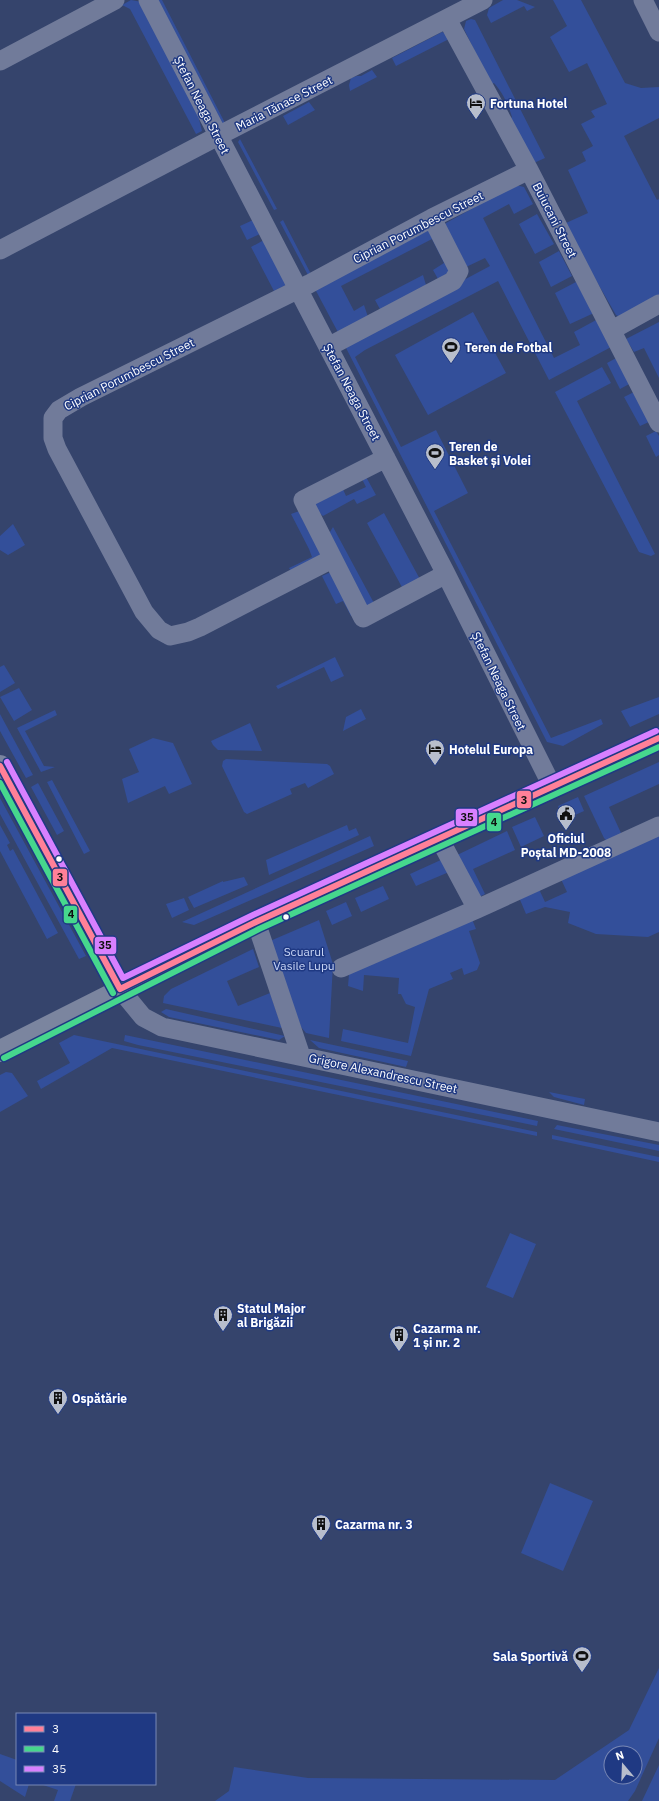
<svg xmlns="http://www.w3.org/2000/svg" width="659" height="1801" viewBox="0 0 659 1801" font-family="'IBM Plex Sans',sans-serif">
  <rect width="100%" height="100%" fill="#35446c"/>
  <path fill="#334f9a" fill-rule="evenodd" d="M131,0L142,2L197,111L202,131L196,134L130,9L122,5Z
    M157,0H162L226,125L220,123Z
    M503,0H517L535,7L527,11L524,6L491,23L487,15L489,8Z
    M553,0H581L625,83L641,88L659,87V118L624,136L657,200L659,199V301L626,320L616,315L545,192L566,223L588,213L568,170L586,161L582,152L593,146L581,124L595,117L591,111L607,104L587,63L569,72L550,37L567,26Z
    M471,19L475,20L545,158L536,162L528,161L508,121L512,117C508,104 503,93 494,83L491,85L464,29L466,21Z
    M442,32L451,36L447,40L396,66L392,58Z
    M372,70L377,77L350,91L349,85L351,78L357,76H361Z
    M309,102L315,110L288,125L283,116Z
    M240,139L277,209L274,210L238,142Z
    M515,185L524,187L533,204L514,214L509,204L483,218L554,358L580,345L574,332L598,319L613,346L549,380L498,281L365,350L355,357L401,447L436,430L468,493L434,511L551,738L601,719L603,724L563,746L547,742L344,344L490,266L485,258L466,267L443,229L446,223Z
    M537,214L554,244L535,254L519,224Z
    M253,220L260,234L247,240L240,226Z
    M283,220L312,276L309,277L280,222Z
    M429,230L453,270L438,279L433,270L444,263L432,239L341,286L354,311L364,305L368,317L340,336L315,289Z
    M264,240L286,285L274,291L251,247Z
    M559,251L572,276L551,287L539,262Z
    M423,275L426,285L381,311L375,300Z
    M576,282L594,313L570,324L555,293Z
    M473,312L506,373L428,415L395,355Z
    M659,322V378L644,348L634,352L626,339Z
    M620,356L633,382L620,389L607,363Z
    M602,367L611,383L577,401L655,554L651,556L639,552L555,392Z
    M636,391L651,421L640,426L624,397Z
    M656,431L659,436V455L656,457L646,436Z
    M365,475L376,495L357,504L354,499L323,516L317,511L315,503L342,487L346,496L366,487L361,477Z
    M302,510L322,554L292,573L289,568L312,557L309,549L291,514Z
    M384,513L422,583L403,589L367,523Z
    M13,524L25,545L8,555L0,550V536Z
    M333,527L375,605L368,609L327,537Z
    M331,572L355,613L351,616L343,601L336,604L322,576Z
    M335,657L344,676L331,682L324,667L278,689L276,686Z
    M4,665L15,683L0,692V667Z
    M19,688L32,710L14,721L0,697Z
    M659,697V714L630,727L621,711Z
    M361,709L366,719L343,731L346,717Z
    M55,710L57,715L25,731L44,766L55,767L41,772L17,728Z
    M0,714L33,775L26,778L0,731Z
    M250,723L262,751L218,750L213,745L211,741Z
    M153,738L173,743L192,784L169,794L165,786L128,803L122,779L139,772L129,749Z
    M226,759L327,764L330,766L334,774L308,788L305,783L290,789L292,794L247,814L244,812L222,766L223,761Z
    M659,762V784L609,807L621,833L610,844L604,838L584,796Z
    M52,780L90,851L84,854L47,782Z
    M38,783L64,831L57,835L31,787Z
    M578,797L584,811L564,820L558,806Z
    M0,798L86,956L79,959L0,814Z
    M535,817L544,836L521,847L512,827Z
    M0,825L10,843L7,845L10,851L13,849L58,933L47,939L0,851Z
    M347,825L349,831L356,828L359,835L269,875L266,860Z
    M507,831L515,850L473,869L485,894L479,897L455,856Z
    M659,832V932L648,937L596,934L568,923L570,912L545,907L526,914L518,895L538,887L545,902L567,892L560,877Z
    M370,836L374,846L194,925L182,922Z
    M443,859L449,872L416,886L410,874Z
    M244,877L248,885L194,908L188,897L223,881V882Z
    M383,886L389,899L361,912L355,898Z
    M184,898L189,910L172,918L166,904Z
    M346,902L352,916L332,925L326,911Z
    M472,919L476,929L469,931L480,963L477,970L464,975L462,968L450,973L453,979L429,989L411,1056L341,1041L343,1029L408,1043L415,1007L406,1004L401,994H398L399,978L364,975L363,991L348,986L349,974Z
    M319,920L333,964L329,1038L306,1033L301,1027L270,941Z
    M253,949L259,967L227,981L238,1006L270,993L282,1028L163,1003L164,996L171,989Z
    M166,1009L285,1036L279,1040L169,1017L161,1012Z
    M74,1035L537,1132V1136L112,1048L41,1089L37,1081L70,1063L59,1043Z
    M125,1035L538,1121L537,1126L138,1045L124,1041Z
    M310,1040L408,1061L406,1067L319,1048Z
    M6,1072L12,1073L28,1096L0,1112V1075Z
    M549,1092L585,1099L584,1105L554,1097Z
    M557,1125L659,1145V1151L554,1129Z
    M552,1135L659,1157V1162L552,1139Z
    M510,1233L536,1244L513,1298L486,1287Z
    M550,1483L593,1501L563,1571L521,1553Z
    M659,1668V1738L635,1791L628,1801H215L229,1791L234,1767L308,1778L555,1780L629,1730ZM611,1753H635V1777H611Z
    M0,1754L17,1760V1784H29L25,1797L0,1781Z
    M659,1765V1801H642Z
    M40,1784H76L70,1801H54L58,1790Z"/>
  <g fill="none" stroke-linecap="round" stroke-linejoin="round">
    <path stroke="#717b9a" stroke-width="19" d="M148,0C246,191 347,381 445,572C481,643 516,715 552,786
      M643,0L659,32
      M447,19L529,170L659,423
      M0,61L115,0
      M0,250L218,136L483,0
      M612,330L659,304
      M328,347L453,281L459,271L432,218
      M386,458L303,500L363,618L446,574
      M332,559L200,627L188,632L170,636L159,630L144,612L57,449L53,438V418L59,410L81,397L309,284L432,218L529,170
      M439,838L477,909
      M256,922L301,1056
      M341,968L477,909L659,826
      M120,989L143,1017L162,1027L659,1132"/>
    <path stroke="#7b859f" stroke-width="22" d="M0,766L120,989
      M0,1051L256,922L659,738"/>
    <g stroke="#1f3983" stroke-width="9">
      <path id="bus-1" d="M0,766L120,989
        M120,989L256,922L659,738"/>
    </g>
    <g stroke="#1f3983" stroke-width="9">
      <path id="bus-2" d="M0,783L113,993
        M4,1058L259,929L659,747"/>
    </g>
    <g stroke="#1f3983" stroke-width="9">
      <path id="bus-3" d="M7,762L123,978L253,915L656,731"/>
    </g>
    <use href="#bus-1" stroke="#ff8098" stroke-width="6"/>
    <use href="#bus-2" stroke="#46d78d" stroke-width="6"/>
    <use href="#bus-3" stroke="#d880ff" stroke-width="6"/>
  </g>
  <defs>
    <g id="hotel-pin" transform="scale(1)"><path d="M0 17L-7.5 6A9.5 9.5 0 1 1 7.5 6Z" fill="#b8becc" stroke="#1f3983"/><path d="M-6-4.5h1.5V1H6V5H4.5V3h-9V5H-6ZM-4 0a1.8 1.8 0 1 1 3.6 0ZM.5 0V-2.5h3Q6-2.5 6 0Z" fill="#111"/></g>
    <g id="stadium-pin" transform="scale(1)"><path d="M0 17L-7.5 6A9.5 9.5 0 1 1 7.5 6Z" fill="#b8becc" stroke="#1f3983"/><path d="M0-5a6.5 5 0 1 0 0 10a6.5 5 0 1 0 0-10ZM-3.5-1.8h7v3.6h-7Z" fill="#111"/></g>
    <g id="civic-pin" transform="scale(1)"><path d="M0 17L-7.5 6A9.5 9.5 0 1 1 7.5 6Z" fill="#b8becc" stroke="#1f3983"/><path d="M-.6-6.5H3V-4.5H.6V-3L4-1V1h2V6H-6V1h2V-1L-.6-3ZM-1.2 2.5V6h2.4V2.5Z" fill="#111"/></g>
    <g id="building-pin" transform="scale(1)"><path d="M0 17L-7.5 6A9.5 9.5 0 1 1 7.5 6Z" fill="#b8becc" stroke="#1f3983"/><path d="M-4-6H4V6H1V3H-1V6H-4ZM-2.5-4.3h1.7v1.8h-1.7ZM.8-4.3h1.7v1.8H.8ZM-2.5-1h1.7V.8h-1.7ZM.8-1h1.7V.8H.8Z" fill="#111"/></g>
  </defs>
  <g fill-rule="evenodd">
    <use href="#hotel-pin" x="476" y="103"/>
    <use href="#stadium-pin" x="451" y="347"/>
    <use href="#stadium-pin" x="435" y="453"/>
    <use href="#hotel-pin" x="435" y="749"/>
    <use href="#civic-pin" x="566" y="814"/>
    <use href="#building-pin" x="223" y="1315"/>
    <use href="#building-pin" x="399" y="1335"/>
    <use href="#building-pin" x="58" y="1398"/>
    <use href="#building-pin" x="321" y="1524"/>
    <use href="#stadium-pin" x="582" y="1656"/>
  </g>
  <g fill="#fff" stroke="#1f3983" stroke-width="1.5">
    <circle cx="59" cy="859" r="3.5"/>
    <circle cx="286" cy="917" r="3.5"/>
  </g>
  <g text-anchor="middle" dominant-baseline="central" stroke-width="3" stroke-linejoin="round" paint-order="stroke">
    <g font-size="12" fill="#fff" stroke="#1f3983">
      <text transform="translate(284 103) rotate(-27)">Maria Tănase Street</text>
      <text transform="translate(202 105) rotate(63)">Ștefan Neaga Street</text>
      <text transform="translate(555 220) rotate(63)">Buiucani Street</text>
      <text transform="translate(418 227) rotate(-27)">Ciprian Porumbescu Street</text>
      <text transform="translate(129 374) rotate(-27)">Ciprian Porumbescu Street</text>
      <text transform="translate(352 392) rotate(62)">Ștefan Neaga Street</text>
      <text transform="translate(499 681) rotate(64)">Ștefan Neaga Street</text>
      <text transform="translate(383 1073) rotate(12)">Grigore Alexandrescu Street</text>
    </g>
    <g font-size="12" font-weight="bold" fill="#fff" stroke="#1f3983" text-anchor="start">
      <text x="490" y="103">Fortuna Hotel</text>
      <text x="465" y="347">Teren de Fotbal</text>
      <text x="449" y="446">Teren de<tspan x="449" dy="14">Basket și Volei</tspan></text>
      <text x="449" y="749">Hotelul Europa</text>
      <text x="566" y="838" text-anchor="middle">Oficiul<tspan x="566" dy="14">Poștal MD-2008</tspan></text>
      <text x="237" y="1308">Statul Major<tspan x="237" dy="14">al Brigăzii</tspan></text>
      <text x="413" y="1328">Cazarma nr.<tspan x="413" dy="14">1 și nr. 2</tspan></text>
      <text x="72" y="1398">Ospătărie</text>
      <text x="335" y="1524">Cazarma nr. 3</text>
      <text x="568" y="1656" text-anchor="end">Sala Sportivă</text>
    </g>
    <g font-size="12" fill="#cad7f7" stroke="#1f3983">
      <text x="304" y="951">Scuarul<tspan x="304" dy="14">Vasile Lupu</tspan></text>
    </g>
  </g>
  <g stroke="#1f3983" stroke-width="1.5">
    <rect x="516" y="790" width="16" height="19" rx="4" fill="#ff8098"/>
    <rect x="455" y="808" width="23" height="19" rx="4" fill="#d880ff"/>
    <rect x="486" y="812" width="16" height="20" rx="4" fill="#46d78d"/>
    <rect x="52" y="868" width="16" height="19" rx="4" fill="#ff8098"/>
    <rect x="63" y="905" width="15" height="19" rx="4" fill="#46d78d"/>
    <rect x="94" y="936" width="23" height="19" rx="4" fill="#d880ff"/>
  </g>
  <g font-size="11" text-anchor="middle" font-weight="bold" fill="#111">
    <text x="524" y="804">3</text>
    <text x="467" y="821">35</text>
    <text x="494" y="826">4</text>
    <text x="60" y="881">3</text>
    <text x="71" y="918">4</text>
    <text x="105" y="949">35</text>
  </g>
  <rect x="16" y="1713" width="140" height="72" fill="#1f3983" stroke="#7988b5"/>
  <rect x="24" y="1726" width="20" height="6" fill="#ff8098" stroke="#7988b5"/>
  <text x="52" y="1733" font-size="12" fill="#ffffff">3</text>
  <rect x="24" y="1746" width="20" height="6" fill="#46d78d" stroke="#7988b5"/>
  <text x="52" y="1753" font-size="12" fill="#ffffff">4</text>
  <rect x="24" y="1766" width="20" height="6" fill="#d880ff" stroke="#7988b5"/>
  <text x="52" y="1773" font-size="12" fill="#ffffff">35</text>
  <g transform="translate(623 1765) rotate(341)"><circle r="19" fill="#1f3983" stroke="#7988b5"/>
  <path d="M0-3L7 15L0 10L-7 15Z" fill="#b8becc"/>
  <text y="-6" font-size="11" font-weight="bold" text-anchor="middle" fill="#ffffff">N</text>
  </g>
</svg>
